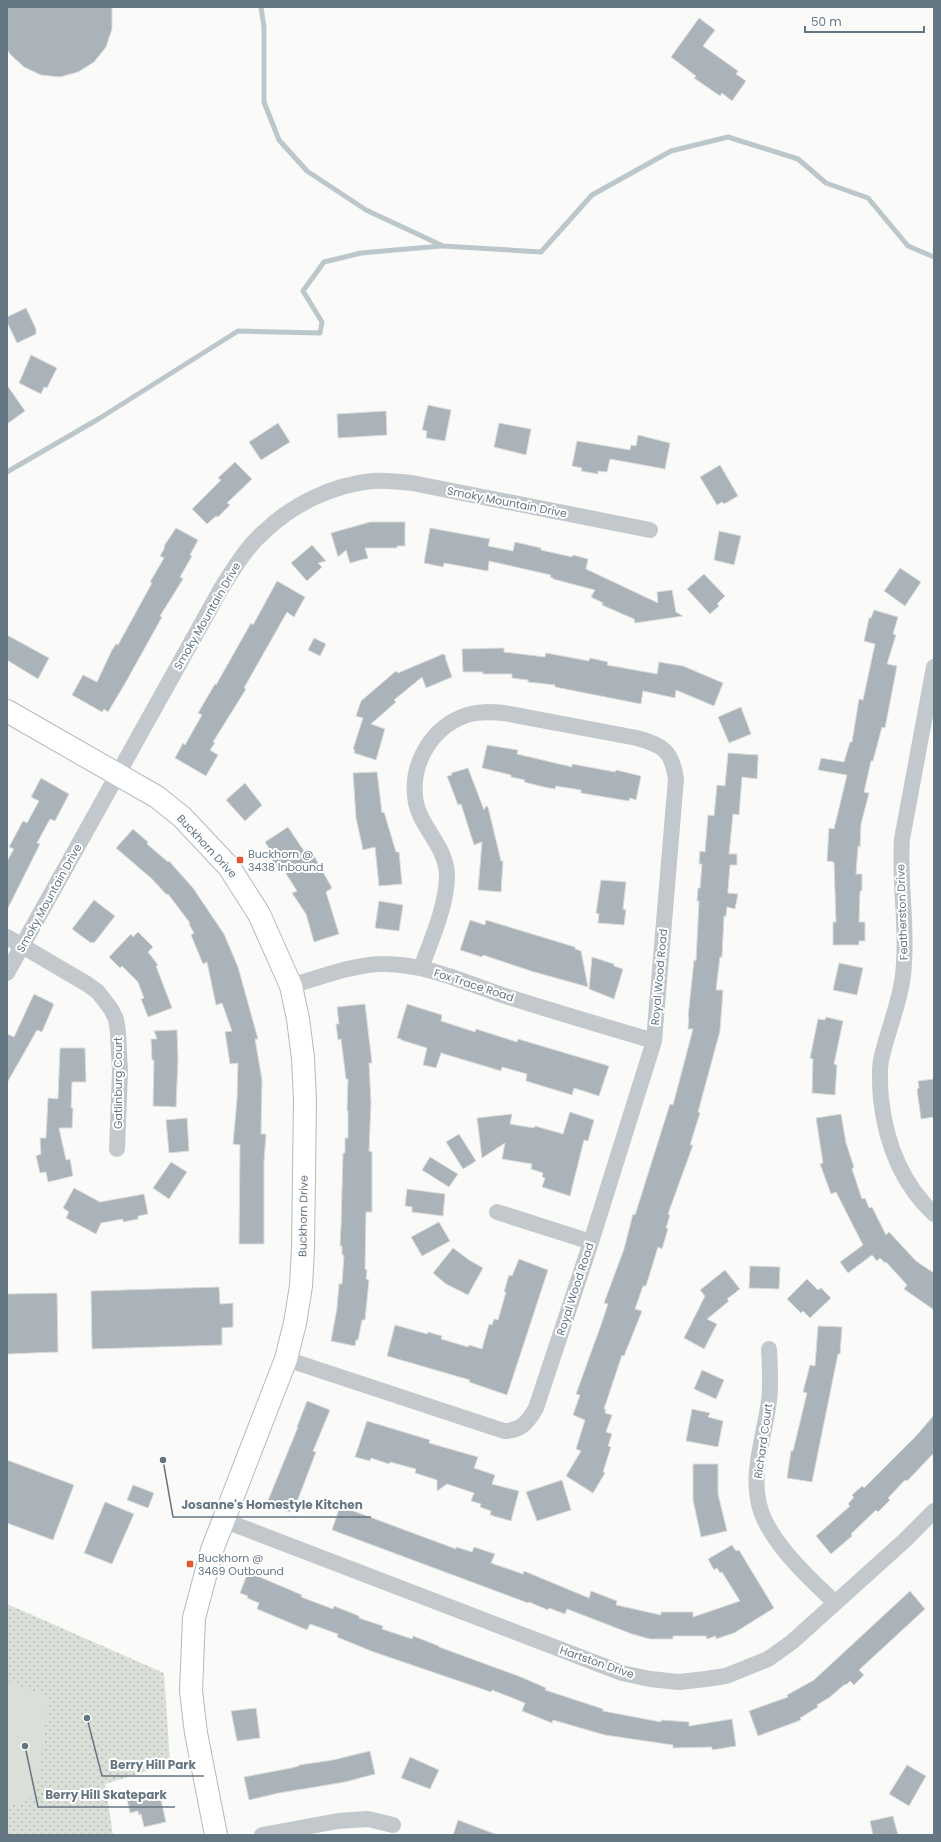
<svg xmlns="http://www.w3.org/2000/svg" width="941" height="1842" viewBox="0 0 941 1842" font-family="Poppins,sans-serif">
  <defs>
    <pattern id="grass-dots" width="8" height="8" patternUnits="userSpaceOnUse"><rect width="8" height="8" fill="#dadfd7"/><path d="M2 2h.1M6 6h.1" fill="none" stroke="#b4b9b4" stroke-width="1.8" stroke-linecap="round"/></pattern>
  </defs>
  <rect width="100%" height="100%" fill="#fafaf8"/>
  <path fill="url(#grass-dots)" d="M7,1604L164,1673L170,1764L105,1784L113,1835H7Z"/>
  <path fill="#dadfd7" d="M7,1681L47,1696L49,1700L36,1793C29,1801 18,1804 8,1804Z"/>
  <g fill="none" stroke-linecap="round" stroke-linejoin="round">
    <path stroke="#bbc7cb" stroke-width="5" d="M261,7L264,27V102L279,140L307,171L366,210L443,246L541,252L592,195L671,151L728,137L798,159L826,183L868,198L908,246L934,257
      M7,472L100,418L238,331L320,333L322,322L303,291L324,262L361,253L441,246"/>
  </g>
  <path fill="#aab3b9" stroke="#dcdcda" d="M7,7H112V29L106,47L94,62L78,72L60,77L41,75L24,67L10,54L7,49Z
    M699,18L715,30L703,46L738,71L736,74L746,81L732,101L722,93L720,96L694,78L696,76L671,57Z
    M26,308L36,329V334L17,343L7,322V317Z
    M31,355L57,368L47,388L44,387L41,394L19,383Z
    M7,385L25,411L7,424Z
    M428,405L451,410L445,441L426,438L427,431L422,430Z
    M386,411L387,435L338,438L337,414Z
    M278,423L290,442L261,460L249,442Z
    M499,423L531,429L526,455L494,447Z
    M638,435L670,443L665,469L610,459L607,472L598,471V474L581,471L582,468L572,466L577,441L630,450L631,445L636,446Z
    M235,462L252,479L227,503L230,505L218,517L216,516L207,524L192,509L221,480L218,478Z
    M720,465L738,496L724,504L722,502L717,505L700,477Z
    M370,522H405V546H397V548H365L368,558L350,563L346,550L338,557L331,533Z
    M176,528L198,540L190,555L192,556L180,577L183,579L160,616L162,617L127,680L108,712L104,709L102,712L72,695L83,675L97,682L112,650L116,644L118,645L152,583L150,582L164,558L160,556L165,547L164,546Z
    M430,528L490,539L488,546L513,551L515,542L541,548V550L572,557L573,555L588,559L586,569L658,603L657,592L672,590L676,612L683,616L635,623L634,619L602,605L603,603L591,597L595,590L553,579V578L550,577L551,575L489,561L488,571L444,563L443,567L424,563Z
    M719,531L741,536L734,565L714,560Z
    M312,545L326,561L318,563L322,567L307,581L291,563Z
    M900,568L921,582L905,606L884,591Z
    M704,574L725,596L717,604L719,606L710,614L687,589Z
    M277,581L305,597L294,617L287,612L244,688L246,689L213,742L215,743L210,750L218,755L206,776L175,758L183,743L185,745L202,715L198,713L215,684L216,685L251,623L253,625Z
    M874,610L898,617L893,634L896,635L887,664L897,666L885,728L882,727L873,761H871L864,792L869,793L861,824L860,847L858,846L856,874H862V891H860L859,922H865V941H859V945H833V922H836L834,862L827,861L829,828L834,829L847,775L818,770L821,758L844,762L850,742H852L859,699L863,700L875,644L864,641L869,618H871Z
    M7,635L49,658L38,679L7,660Z
    M314,638L326,644L320,656L308,650Z
    M504,648V652L545,657L546,653L589,661L590,658L608,662L607,665L657,674L659,662L683,666L723,683L714,706L676,690L675,698L643,691L641,704L555,687V685L528,682V680L512,678V674H483V672H463L462,649Z
    M443,654L446,656L445,657L452,677L426,688L422,677L394,700L396,702L371,724L385,729L376,760L354,753L355,750L353,749L363,718L356,716L361,701L396,671L398,673Z
    M741,707L751,734L729,743L718,717Z
    M487,745L518,750L517,754L572,767V764L615,772L616,770L641,776L636,800L630,798L629,801L581,793V790L556,786L555,789L544,787L524,782L525,780L511,777V775L482,768Z
    M728,753L758,755V759L757,779L742,777L739,815L733,814L729,854H737V865H730L728,890V893L738,894L735,909L727,907L726,916H724L722,957H720L716,990H723L720,1031L698,1112L700,1113L690,1145H693L668,1214L670,1215L666,1228L668,1229L662,1249L658,1247L646,1286H643L635,1309L642,1311L624,1356L622,1355L604,1409L606,1410L605,1413L612,1415L606,1432L612,1434L608,1446L611,1447L603,1472L605,1473L593,1493L566,1476L581,1451L576,1449L585,1420L573,1415L580,1395L576,1394L601,1325L608,1304L604,1303L624,1249L633,1214L635,1215L670,1104L673,1105L693,1029H688L689,1017H688L694,960L696,961L699,901H697L698,888H700L702,864H699L700,851L705,852L708,815L714,816L717,785L725,786Z
    M468,768L484,810L486,806L488,807L501,861H503L501,892L478,890L482,842L474,845L461,804L458,805L447,776L452,775L451,773Z
    M377,772L382,813L384,812L396,852H399L402,884L379,886L375,847L363,850L356,818L353,773Z
    M41,778L69,794L55,821L50,819L37,843L40,844L7,910V861L14,849L9,847L23,821L27,823L39,801L31,797Z
    M245,783L262,805L245,821L226,800Z
    M288,827L308,857L313,854L332,888L326,892L339,934L314,942L306,914L292,893L297,891L283,869L280,871L271,858L274,856L265,842Z
    M133,829L148,842L147,844L168,862L169,861L193,888L224,934L238,967L258,1039H255L262,1080L261,1134H266L264,1162V1244H239L240,1145L233,1144L237,1099L238,1063L230,1064L225,1032L232,1031L222,1003L216,1005L207,962L203,964L191,935L194,933L189,924L190,923L168,894L167,895L151,878L116,848Z
    M601,880L626,882L623,909L626,910L624,925L598,923L599,914L596,913Z
    M94,900L115,916L94,943L92,942L91,943L72,929Z
    M379,901L403,905L399,931L375,928Z
    M470,920L485,925L486,920L575,947V949L581,951L588,987L531,971L483,955L482,957L460,950Z
    M138,932L153,947L148,952L158,965L156,966L172,1008L148,1017L141,999L144,998L138,982L122,966L120,968L109,957L131,934L133,937Z
    M592,957L614,964V966L623,969L614,999L589,989Z
    M839,963L863,968L857,995L833,990Z
    M34,994L54,1004L42,1032L37,1030L7,1083V1034L14,1037Z
    M365,1004L372,1063H369L371,1102L369,1151L372,1152V1212H366L365,1269L367,1270L366,1279L369,1280L365,1320H362L358,1340H356L355,1346L331,1341L337,1308L339,1284H342L344,1255H342V1246H340L341,1226L343,1153H345V1138H348V1111H347L348,1079H346L341,1039L338,1040L336,1024H339L337,1007Z
    M407,1004L442,1015L441,1021L475,1032L476,1029L517,1042L518,1039L609,1066L599,1096L574,1088L572,1095L526,1081L527,1074L502,1067L501,1071L441,1053L436,1068L423,1065L427,1048L401,1040V1039L397,1038Z
    M826,1017L843,1021L834,1064L837,1065L835,1095L812,1093L813,1059L810,1058L818,1019L825,1020Z
    M177,1030L178,1059L176,1107L153,1106L154,1060H152L151,1039H157L154,1031Z
    M60,1048H85L86,1082H72L71,1108H73L72,1128H59L66,1160L70,1159L73,1176L48,1182L46,1172L40,1173L36,1156L41,1154L40,1138H46L48,1098L58,1099Z
    M934,1079V1117L921,1119L917,1089L919,1088L918,1081Z
    M570,1112L594,1120L588,1141L584,1140L570,1196L542,1187L545,1178L542,1177L543,1173L531,1169L532,1164L502,1159L505,1143L482,1158L477,1118L512,1114L510,1124L534,1128L535,1126L563,1134Z
    M841,1114L846,1143L854,1167L852,1169L862,1199L865,1198L869,1208L872,1207L886,1235L889,1232L916,1261L934,1273V1310L904,1289L907,1285L886,1262L885,1263L880,1258L877,1261L872,1255L848,1273L840,1262L863,1245L836,1192L831,1194L820,1164L823,1163L816,1118Z
    M187,1118L189,1151L169,1153L166,1120Z
    M459,1134L476,1161L463,1169L446,1142Z
    M430,1157L458,1174L449,1187L422,1170Z
    M171,1162L187,1172L169,1199L153,1188Z
    M74,1188L100,1202L144,1194L148,1214L138,1216V1219L123,1222V1219L101,1223L96,1234L66,1218L69,1212L63,1208Z
    M407,1189L445,1194L443,1216L412,1212V1207L405,1206Z
    M439,1222L450,1241L422,1256L411,1237Z
    M453,1248L469,1260L483,1268L468,1295L446,1284L433,1273Z
    M519,1259L548,1270L507,1395L469,1382L470,1380L387,1356L395,1325L427,1334L428,1332L442,1336L441,1339L468,1347L469,1345L482,1349L489,1324L492,1325L494,1319L498,1320L506,1292H504L509,1275L512,1276Z
    M750,1266L780,1267L779,1289L749,1288Z
    M725,1270L740,1289L727,1299L729,1301L707,1319L717,1324L704,1349L684,1338L705,1296L700,1290Z
    M807,1279L818,1290L821,1288L831,1298L810,1318L803,1311L801,1313L787,1299Z
    M219,1287L220,1304L233,1303V1327L222,1328V1345L92,1349L91,1291Z
    M57,1293L58,1352L7,1354V1294Z
    M818,1326L842,1327L840,1354H838L812,1482L787,1478L791,1451H793L807,1393L803,1392L810,1365L815,1366Z
    M702,1370L724,1380L716,1399L694,1389Z
    M307,1401L330,1410L313,1451L316,1452L295,1507L292,1505L290,1512L267,1503L298,1427H297Z
    M692,1409L710,1413L708,1417L723,1421L718,1447L686,1441Z
    M934,1415V1453L907,1481L905,1480L888,1498L890,1500L878,1512L876,1510L851,1534L852,1536L831,1554L816,1536L850,1506L848,1504L854,1497L852,1495L862,1486L864,1488L917,1435Z
    M367,1421L430,1440L429,1443L478,1457L474,1468L495,1475L492,1484L519,1491L511,1521L490,1515L491,1511L480,1507L481,1504L471,1501L474,1493L447,1484L437,1491V1480L415,1473L416,1469L390,1462L389,1464L371,1458L370,1461L355,1457Z
    M7,1460L74,1485L53,1540L7,1523Z
    M693,1464H718V1494L727,1531L701,1537L693,1500Z
    M562,1480L571,1510L537,1521L526,1492Z
    M133,1485L154,1493L148,1508L127,1500Z
    M105,1502L134,1514L112,1564L84,1553Z
    M340,1506L456,1549V1547L472,1552L474,1547L495,1554L491,1563L523,1574L524,1571L589,1598L591,1591L617,1601L616,1605L661,1615V1612H693V1617L740,1601L722,1572L720,1573L717,1568L714,1570L708,1559L732,1545L736,1551L739,1550L774,1608L734,1633L716,1639V1636L707,1639L706,1636H673V1639H650L632,1634L567,1609L565,1614L549,1608L548,1610L529,1602L528,1603L332,1530Z
    M248,1572L302,1595L301,1597L333,1609L334,1606L359,1616V1618L383,1626L382,1629L412,1639L413,1636L439,1646V1647L521,1677L546,1688L545,1690L603,1709V1711L661,1722V1720L689,1722V1726L732,1719L736,1746L712,1750V1747L673,1748V1745L605,1735L553,1720L552,1723L522,1711L525,1703L492,1690L491,1692L371,1651L337,1637L338,1634L310,1624L307,1630L257,1609L259,1603L247,1598L248,1596L240,1593Z
    M910,1591L925,1609L859,1670L864,1675L854,1685L850,1681L846,1685L845,1684L830,1697L817,1705L818,1707L800,1718L801,1720L758,1736L749,1711L788,1697L787,1695L814,1680Z
    M256,1708L260,1738L237,1741L231,1711Z
    M370,1751L375,1774L345,1782L279,1793L249,1800L244,1777L291,1768L299,1766V1765L333,1760Z
    M410,1757L439,1770L430,1789L401,1778Z
    M907,1765L926,1776L909,1806L889,1794Z
    M159,1791L166,1822L144,1827L141,1814L139,1815L138,1811L130,1813L127,1799Z
    M893,1816L898,1835H873L870,1821Z
    M458,1820L495,1834L494,1835H453Z"/>
  <g fill="none" stroke-linecap="round" stroke-linejoin="round">
    <g stroke="#b3babf" stroke-width="24">
      <path id="secondary" d="M7,711L157,797L182,817L229,867L259,914L291,986L298,1019L303,1058L305,1100L303,1248L301,1286L295,1323L286,1359L212,1550L194,1618L191,1691L196,1733L216,1835"/>
    </g>
    <path stroke="#c3c8cc" stroke-width="16" d="M934,667L902,839C899,880 907,921 904,963C903,996 888,1028 881,1060C879,1072 880,1087 881,1099C886,1144 901,1183 934,1214
      M7,937L87,984L98,992L111,1009L116,1019L118,1032L120,1072L117,1149
      M7,973L222,587C235,567 247,546 265,531C293,504 333,485 372,481C385,480 398,482 412,483L650,530
      M291,986C318,978 355,964 382,964C423,963 464,982 502,995C552,1011 603,1026 654,1041
      M497,1212L591,1242
      M769,1349C770,1366 771,1384 769,1401C764,1440 746,1483 765,1521C781,1553 810,1578 835,1603
      M286,1359L504,1431C521,1431 528,1422 536,1408L591,1242L654,1041L676,779C672,751 663,745 637,738L504,713C492,712 479,711 467,715C431,727 409,765 416,803C421,828 446,846 447,875C447,905 431,941 421,968
      M223,1520L622,1673L650,1679L679,1682L706,1679L726,1676L768,1659L792,1642L904,1541L934,1511
      M262,1835L338,1821L368,1819L393,1825"/>
    <use href="#secondary" stroke="#fff" stroke-width="22"/>
  </g>
  <g fill="#e4572e" stroke="#fff" stroke-width="1.5">
    <rect x="236" y="856" width="8" height="8" rx="2"/>
    <rect x="186" y="1560" width="8" height="8" rx="2"/>
  </g>
  <g text-anchor="middle" dominant-baseline="central" stroke-width="4" stroke-linejoin="round" paint-order="stroke">
    <g font-size="11" fill="#657683" stroke="#fff">
      <text transform="translate(507 502) rotate(11)">Smoky Mountain Drive</text>
      <text transform="translate(207 616) rotate(-60)">Smoky Mountain Drive</text>
      <text transform="translate(207 846) rotate(47)">Buckhorn Drive</text>
      <text transform="translate(49 898) rotate(-61)">Smoky Mountain Drive</text>
      <text transform="translate(902 912) rotate(-92)">Featherston Drive</text>
      <text transform="translate(659 977) rotate(-85)">Royal Wood Road</text>
      <text transform="translate(474 985) rotate(18)">Fox Trace Road</text>
      <text transform="translate(118 1083) rotate(-90)">Gatlinburg Court</text>
      <text transform="translate(303 1216) rotate(-89)">Buckhorn Drive</text>
      <text transform="translate(575 1289) rotate(-72)">Royal Wood Road</text>
      <text transform="translate(763 1441) rotate(-82)">Richard Court</text>
      <text transform="translate(597 1662) rotate(19)">Hartston Drive</text>
    </g>
    <g font-size="11" fill="#657683" stroke="#fff" text-anchor="start">
      <text x="248" y="854">Buckhorn @<tspan x="248" dy="13">3438 Inbound</tspan></text>
      <text x="198" y="1558">Buckhorn @<tspan x="198" dy="13">3469 Outbound</tspan></text>
    </g>
  </g>
  <path fill="none" stroke="#657683" stroke-width="1.5" d="M163 1460L173 1517H371M87 1718L102 1776H204M25 1746L38 1807H175"/>
  <g fill="#657683" stroke="#fff" stroke-width="1.5">
    <circle cx="163" cy="1460" r="4"/>
    <circle cx="87" cy="1718" r="4"/>
    <circle cx="25" cy="1746" r="4"/>
  </g>
  <g font-size="12" text-anchor="middle" font-weight="bold" fill="#657683" stroke="#fff" stroke-width="4" stroke-linejoin="round" paint-order="stroke">
    <text x="272" y="1509">Josanne's Homestyle Kitchen</text>
    <text x="153" y="1769">Berry Hill Park</text>
    <text x="106" y="1799">Berry Hill Skatepark</text>
  </g>
  <rect width="941" height="1842" fill="none" stroke="#657683" stroke-width="16"/>
  <path d="M805 26v6h119v-6" fill="none" stroke="#657683" stroke-width="2"/>
  <text x="811" y="26" font-size="12" fill="#657683" stroke="#ffffff" stroke-width="3" paint-order="stroke">50 m</text>
</svg>
